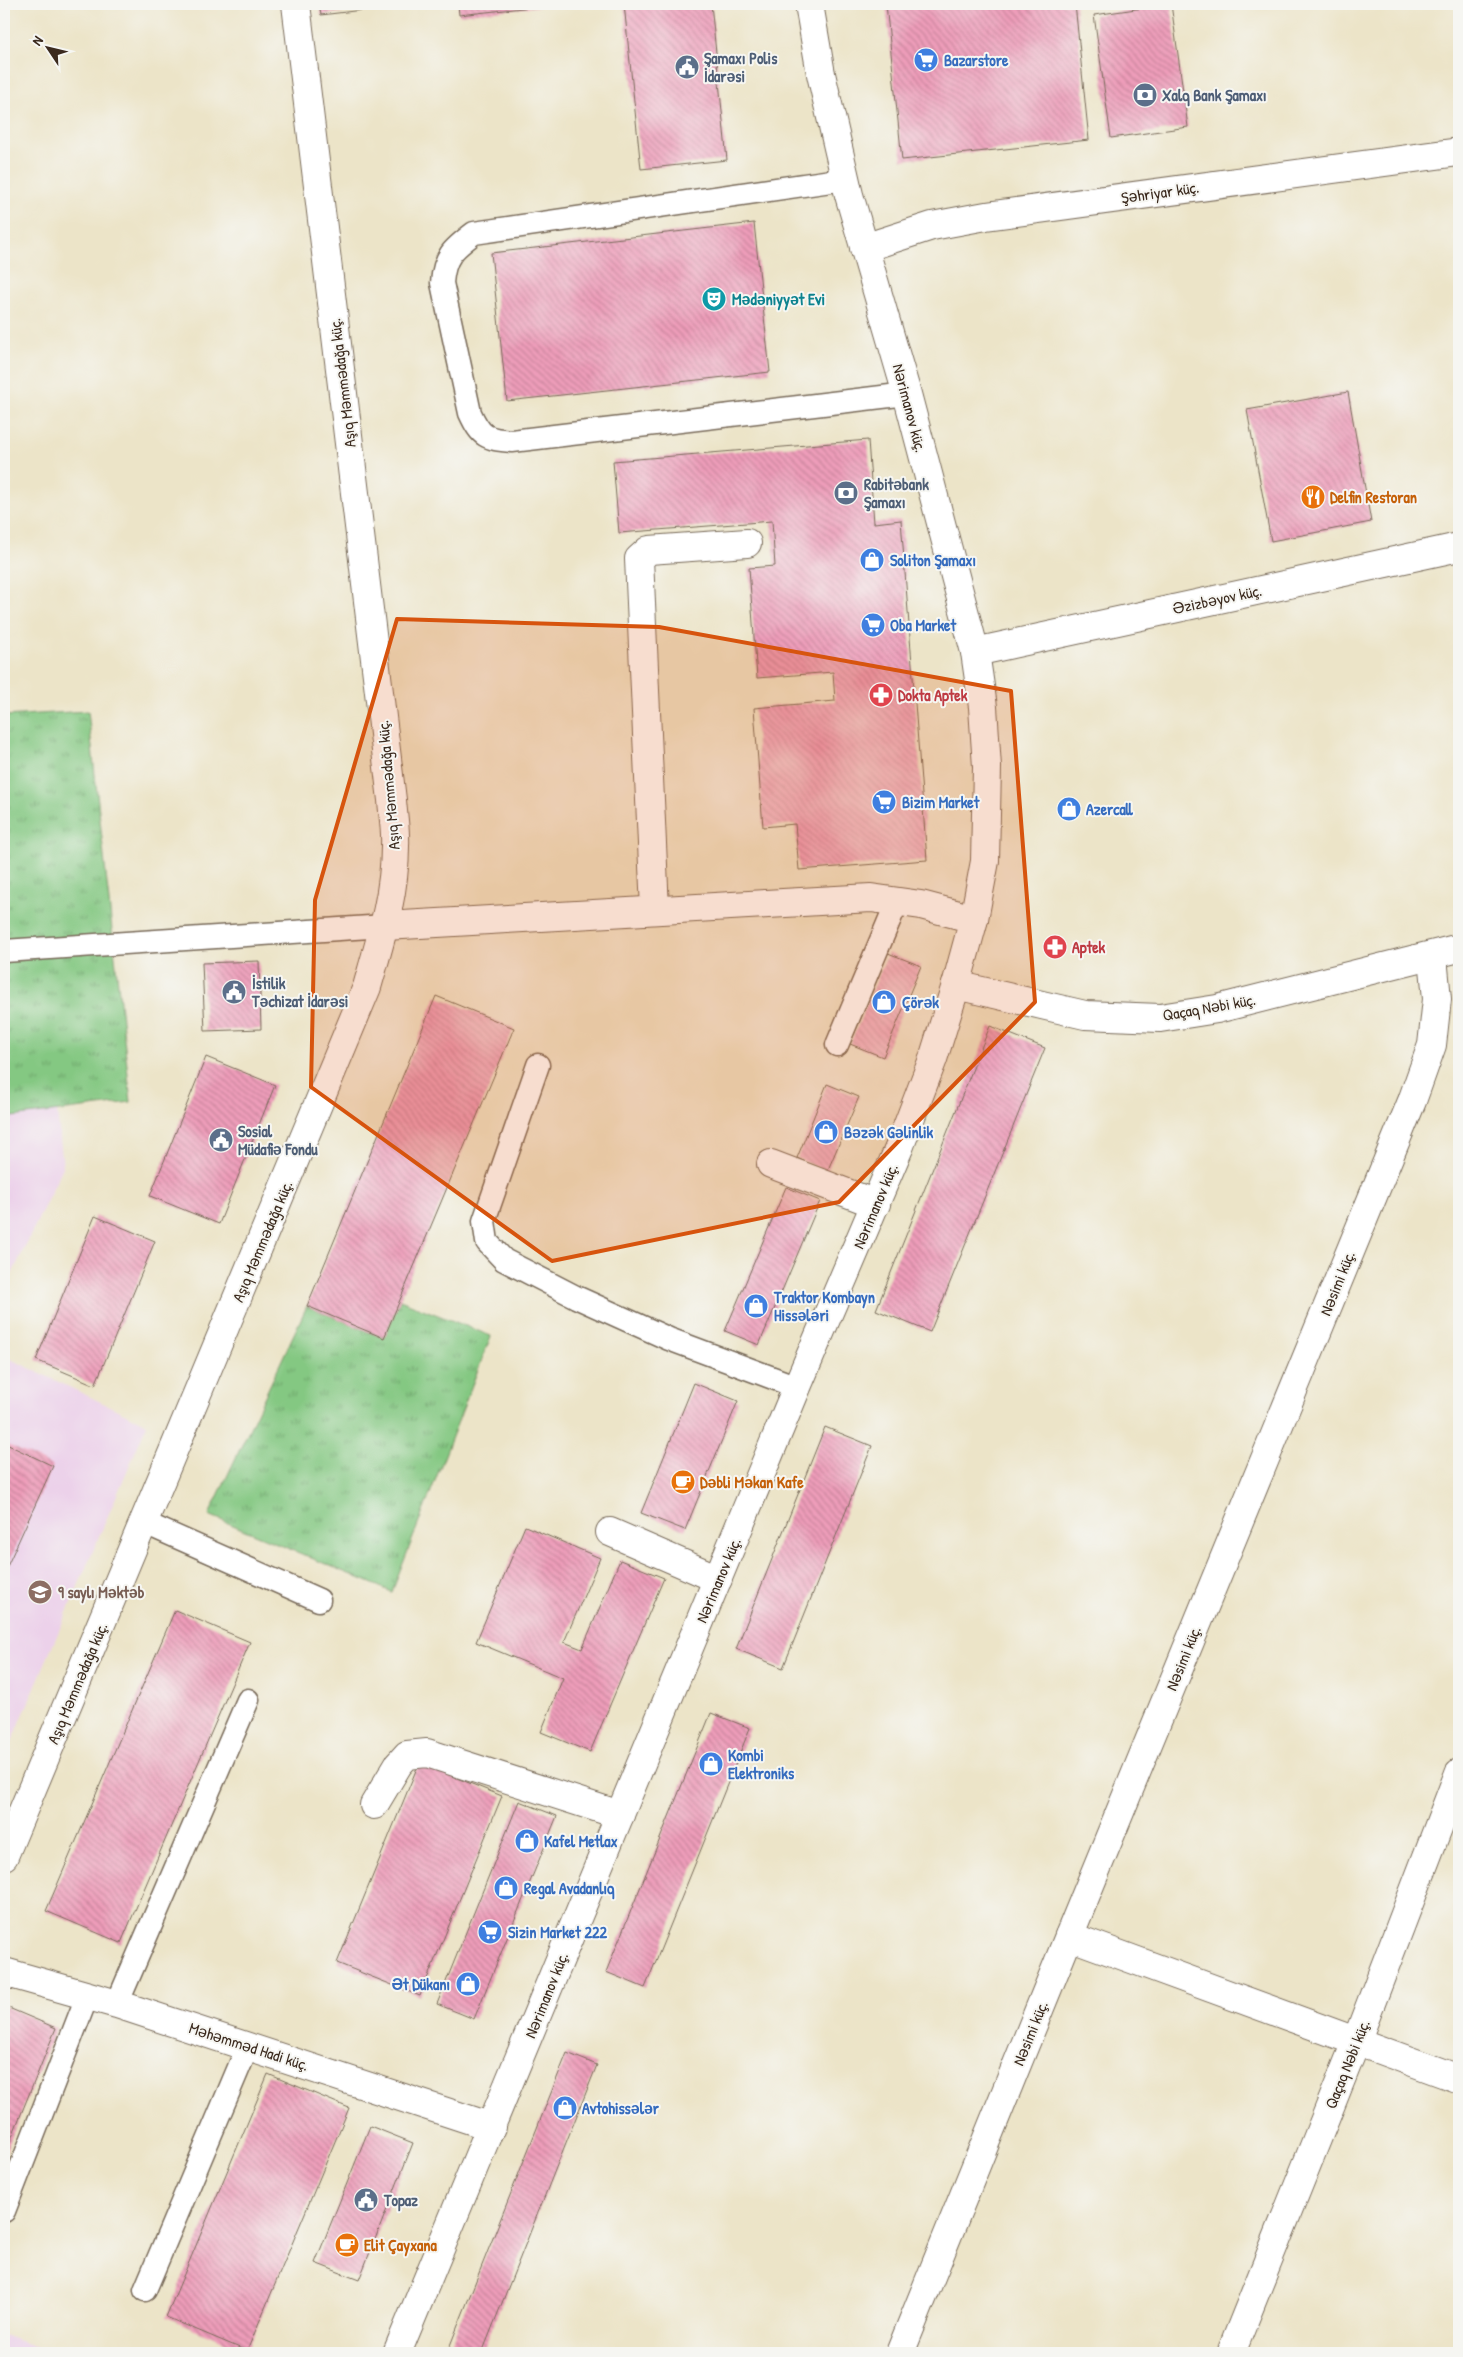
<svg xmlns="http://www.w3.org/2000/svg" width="1463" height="2357" font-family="'Patrick Hand',sans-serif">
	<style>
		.built { fill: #ecd1ea }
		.grass { fill: url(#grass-tufts); stroke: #607950 }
		.building { fill: url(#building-back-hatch) }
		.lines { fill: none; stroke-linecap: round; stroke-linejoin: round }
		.lane-casing { stroke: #796b5a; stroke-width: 25 }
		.street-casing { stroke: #796b5a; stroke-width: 30 }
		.secondary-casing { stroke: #796b5a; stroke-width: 30 }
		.lane { stroke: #fff; stroke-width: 22 }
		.street { stroke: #fff; stroke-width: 28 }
		.secondary { stroke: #fff; stroke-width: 28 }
		.marked { fill: #d7540e; fill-opacity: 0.2; stroke: #d7540e; stroke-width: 4; stroke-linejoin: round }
		.labels { text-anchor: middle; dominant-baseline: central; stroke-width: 4; stroke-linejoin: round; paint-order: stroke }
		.service-label { font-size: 16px; font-weight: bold; fill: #4e5e75; stroke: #f6f6f2; text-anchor: start }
		.shop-label { font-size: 16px; font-weight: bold; fill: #366cbe; stroke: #f6f6f2; text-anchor: start }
		.street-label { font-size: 16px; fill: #3b2a1e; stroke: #f6f6f2 }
		.culture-label { font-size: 16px; font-weight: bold; fill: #0d838f; stroke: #f6f6f2; text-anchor: start }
		.food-label { font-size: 16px; font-weight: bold; fill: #c56008; stroke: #f6f6f2; text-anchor: start }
		.health-label { font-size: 16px; font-weight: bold; fill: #be3a42; stroke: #f6f6f2; text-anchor: start }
		.education-label { font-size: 16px; font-weight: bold; fill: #785e54; stroke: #f6f6f2; text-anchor: start }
	</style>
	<defs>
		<pattern id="grass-tufts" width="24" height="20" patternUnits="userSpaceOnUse" patternTransform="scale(1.25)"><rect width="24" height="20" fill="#84c882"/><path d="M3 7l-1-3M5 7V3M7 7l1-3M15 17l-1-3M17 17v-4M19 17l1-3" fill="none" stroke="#6da36a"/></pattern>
		<pattern id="building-back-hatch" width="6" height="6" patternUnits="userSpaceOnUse" patternTransform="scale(1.25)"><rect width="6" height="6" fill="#ee9dba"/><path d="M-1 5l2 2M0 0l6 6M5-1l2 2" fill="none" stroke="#c28097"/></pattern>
	</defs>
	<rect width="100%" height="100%" fill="#f6f6f2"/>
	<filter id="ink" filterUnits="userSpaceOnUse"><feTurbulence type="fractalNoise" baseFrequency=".02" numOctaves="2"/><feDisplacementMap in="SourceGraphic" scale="10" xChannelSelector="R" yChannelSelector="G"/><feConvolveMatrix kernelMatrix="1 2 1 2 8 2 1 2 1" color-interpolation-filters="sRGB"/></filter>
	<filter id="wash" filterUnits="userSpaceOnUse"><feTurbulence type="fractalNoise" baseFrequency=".0096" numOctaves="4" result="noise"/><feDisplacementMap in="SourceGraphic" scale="20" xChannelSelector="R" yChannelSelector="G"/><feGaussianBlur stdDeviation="1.12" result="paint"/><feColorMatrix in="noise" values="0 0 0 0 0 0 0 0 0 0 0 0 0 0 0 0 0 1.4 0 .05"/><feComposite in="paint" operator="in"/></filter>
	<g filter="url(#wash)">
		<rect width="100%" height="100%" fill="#ece4c8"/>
		<g class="built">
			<path d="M57,1111l6,56 -59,124v-173z"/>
			<path d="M4,1356l143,68 -143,336z"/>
			<path d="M4,2335l48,18h-48z"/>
		</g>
		<g class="grass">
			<path d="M88,711l43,391 -127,16v-402z"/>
			<path d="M400,1300l91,36 -99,256 -183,-77 98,-209 77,32z"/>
		</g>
		<g id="blocks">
			<g class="building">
				<path d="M319,4h60v4l-58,7z"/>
				<path d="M458,4h92v1l-91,10z"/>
				<path d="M624,4h87l16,156 -86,9z"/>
				<path d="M886,4h189l14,136 -187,20z"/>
				<path d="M1171,4l17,123 -77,11 -17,-123z"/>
				<path d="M754,223l16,149 -263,29 -16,-148z"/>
				<path d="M1348,392l23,130 -100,19 -24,-131z"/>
				<path d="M868,440l6,83 27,-3 26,340 -128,10 -4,-46 -32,3 -9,-119 81,-7 -2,-29 -76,6 -8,-110 26,-2 -3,-45 -153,12 -6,-72z"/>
				<path d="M888,953l33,13 -38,91 -33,-13z"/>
				<path d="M259,961l2,68 -56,2 -3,-68z"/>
				<path d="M436,996l78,32 -130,310 -77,-32z"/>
				<path d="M990,1026l55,22 -115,284 -54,-22z"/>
				<path d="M206,1057l69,28 -56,139 -69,-28z"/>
				<path d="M827,1084l32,13 -32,75 -30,-14z"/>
				<path d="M786,1187l34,14 -61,144 -34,-14z"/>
				<path d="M95,1216l60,25 -60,144 -59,-25z"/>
				<path d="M694,1383l44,18 -53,129 -44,-17z"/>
				<path d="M825,1427l47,19 -89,222 -47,-19z"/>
				<path d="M4,1443l49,23 -49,107z"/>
				<path d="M525,1526l75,32 -36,84 18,7 38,-89 44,18 -74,174 -49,-20 22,-54 -87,-36z"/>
				<path d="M175,1610l75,32 -129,301 -75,-32z"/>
				<path d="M711,1713l39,15 -105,260 -39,-16z"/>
				<path d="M419,1763l83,33 -82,200 -83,-33z"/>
				<path d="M519,1801l38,15 -83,203 -37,-15z"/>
				<path d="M4,2006l52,22 -52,128z"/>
				<path d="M567,2053l30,12 -115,288h-35z"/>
				<path d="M268,2074l81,34 -102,243 -81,-34z"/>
				<path d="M370,2126l43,17 -54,137 -44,-17z"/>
			</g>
		</g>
	</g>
	<g filter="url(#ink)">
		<use href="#blocks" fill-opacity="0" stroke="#796b5a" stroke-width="1"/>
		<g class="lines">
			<defs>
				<g id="lane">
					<path d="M845,179l-371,54c-21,16 -30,23 -32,50l28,130c11,24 16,26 42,28l395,-47"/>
					<path d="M4,951l381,-25"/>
					<path d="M837,1045l60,-143"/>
					<path d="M538,1065l-54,156 3,21 17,18 72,37 93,42 128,48"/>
					<path d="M145,1523l174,77"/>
					<path d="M117,2004l131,-304"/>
					<path d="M4,2211l84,-217"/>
					<path d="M145,2290l103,-244"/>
				</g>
				<g id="street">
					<path d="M975,652l484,-105"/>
					<path d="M655,909l-16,-350 10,-9 98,-7"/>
					<path d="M385,926l486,-28 50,7 53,14"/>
					<path d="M956,985l129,30 75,3 57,-9 242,-61"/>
					<path d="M771,1164l105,40"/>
					<path d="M610,1532l108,47"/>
					<path d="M374,1805l24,-40 9,-10 20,-2 193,62"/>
					<path d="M4,1856l363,-869c13,-46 28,-92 28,-141 1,-15 -2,-31 -3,-46l-96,-796"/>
					<path d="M1069,1936l390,143"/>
					<path d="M4,1972l113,32 375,123"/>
					<path d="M900,2353l169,-417 343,-835 20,-56 5,-46 -4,-42"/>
					<path d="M1231,2353l125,-311 103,-269"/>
				</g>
				<g id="secondary">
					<path d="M864,248l68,-22 54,-10 473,-64"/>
					<path d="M397,2353l400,-966 102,-239 34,-89 23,-74 18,-66 11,-58 2,-94 -4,-60 -8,-55 -68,-258 -58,-199 -28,-121 -12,-70"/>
				</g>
			</defs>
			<use href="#lane" class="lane-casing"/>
			<use href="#street" class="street-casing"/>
			<use href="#secondary" class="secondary-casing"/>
			<use href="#lane" class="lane"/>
			<use href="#street" class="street"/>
			<use href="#secondary" class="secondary"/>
		</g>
	</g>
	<path class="marked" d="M397,619l262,8 352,64 24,311 -196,200 -287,59 -241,-174 4,-187z"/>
	<defs>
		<symbol id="supermarket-disc" viewBox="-11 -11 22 22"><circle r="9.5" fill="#3f7fe0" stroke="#f6f6f2"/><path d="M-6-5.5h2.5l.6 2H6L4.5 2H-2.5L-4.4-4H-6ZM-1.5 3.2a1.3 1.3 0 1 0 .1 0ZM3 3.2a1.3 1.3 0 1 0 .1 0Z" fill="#fff"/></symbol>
		<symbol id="civic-disc" viewBox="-11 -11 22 22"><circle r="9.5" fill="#5c6f8a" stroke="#f6f6f2"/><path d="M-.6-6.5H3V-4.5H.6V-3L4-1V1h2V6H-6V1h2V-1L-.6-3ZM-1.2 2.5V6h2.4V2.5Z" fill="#fff"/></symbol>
		<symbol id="bank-disc" viewBox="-11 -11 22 22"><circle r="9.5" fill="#5c6f8a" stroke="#f6f6f2"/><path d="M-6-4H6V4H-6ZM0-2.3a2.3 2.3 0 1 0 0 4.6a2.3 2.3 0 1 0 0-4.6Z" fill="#fff"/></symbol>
		<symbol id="theatre-disc" viewBox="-11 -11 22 22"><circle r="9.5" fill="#0f9aa8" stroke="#f6f6f2"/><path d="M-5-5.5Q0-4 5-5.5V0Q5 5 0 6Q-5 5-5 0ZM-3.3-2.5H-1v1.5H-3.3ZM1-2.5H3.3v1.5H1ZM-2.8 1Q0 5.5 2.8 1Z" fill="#fff"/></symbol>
		<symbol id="restaurant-disc" viewBox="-11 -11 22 22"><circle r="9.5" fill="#e8710a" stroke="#f6f6f2"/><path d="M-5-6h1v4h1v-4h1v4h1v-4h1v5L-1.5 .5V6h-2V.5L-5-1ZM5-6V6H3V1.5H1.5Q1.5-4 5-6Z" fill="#fff"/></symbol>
		<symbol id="shop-disc" viewBox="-11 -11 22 22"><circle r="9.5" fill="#3f7fe0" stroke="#f6f6f2"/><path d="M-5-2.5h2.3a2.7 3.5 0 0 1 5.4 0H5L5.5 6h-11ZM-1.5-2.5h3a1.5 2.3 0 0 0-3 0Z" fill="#fff"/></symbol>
		<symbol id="pharmacy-disc" viewBox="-11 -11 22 22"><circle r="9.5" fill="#e0444e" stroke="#f6f6f2"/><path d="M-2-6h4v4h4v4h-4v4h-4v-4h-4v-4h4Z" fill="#fff"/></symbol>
		<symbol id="cafe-disc" viewBox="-11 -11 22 22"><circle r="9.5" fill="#e8710a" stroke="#f6f6f2"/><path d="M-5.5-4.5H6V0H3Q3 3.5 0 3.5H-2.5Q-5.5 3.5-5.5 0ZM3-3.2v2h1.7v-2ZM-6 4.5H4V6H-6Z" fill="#fff"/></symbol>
		<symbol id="school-disc" viewBox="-11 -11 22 22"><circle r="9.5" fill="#8d6e63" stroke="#f6f6f2"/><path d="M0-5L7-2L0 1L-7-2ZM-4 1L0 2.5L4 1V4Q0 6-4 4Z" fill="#fff"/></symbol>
	</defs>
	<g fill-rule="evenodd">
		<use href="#supermarket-disc" x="912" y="46" width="28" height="28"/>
		<use href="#civic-disc" x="673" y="53" width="28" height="28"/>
		<use href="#bank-disc" x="1131" y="81" width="28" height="28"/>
		<use href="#theatre-disc" x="700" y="285" width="28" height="28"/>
		<use href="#bank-disc" x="832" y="479" width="28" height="28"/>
		<use href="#restaurant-disc" x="1299" y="483" width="28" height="28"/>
		<use href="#shop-disc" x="858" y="546" width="28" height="28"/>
		<use href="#supermarket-disc" x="859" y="611" width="28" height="28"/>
		<use href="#pharmacy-disc" x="867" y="681" width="28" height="28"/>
		<use href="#supermarket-disc" x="870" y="788" width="28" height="28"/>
		<use href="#shop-disc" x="1055" y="795" width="28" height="28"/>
		<use href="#pharmacy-disc" x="1041" y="933" width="28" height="28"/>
		<use href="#civic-disc" x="220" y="978" width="28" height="28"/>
		<use href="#shop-disc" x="870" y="988" width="28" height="28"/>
		<use href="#shop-disc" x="812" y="1118" width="28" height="28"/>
		<use href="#civic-disc" x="207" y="1126" width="28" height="28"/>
		<use href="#shop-disc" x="742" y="1292" width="28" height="28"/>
		<use href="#cafe-disc" x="669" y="1468" width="28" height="28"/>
		<use href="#school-disc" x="26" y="1578" width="28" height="28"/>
		<use href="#shop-disc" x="697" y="1750" width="28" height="28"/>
		<use href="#shop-disc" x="513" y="1827" width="28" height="28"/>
		<use href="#shop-disc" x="492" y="1874" width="28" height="28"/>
		<use href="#supermarket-disc" x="476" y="1918" width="28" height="28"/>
		<use href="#shop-disc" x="454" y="1970" width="28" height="28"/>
		<use href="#shop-disc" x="551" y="2094" width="28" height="28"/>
		<use href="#civic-disc" x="352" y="2186" width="28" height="28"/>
		<use href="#cafe-disc" x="333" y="2231" width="28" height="28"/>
	</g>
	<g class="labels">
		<g class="service-label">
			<text x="704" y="58">Şamaxı Polis<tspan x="704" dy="18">İdarəsi</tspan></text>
			<text x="1162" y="95">Xalq Bank Şamaxı</text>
			<text x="864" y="484">Rabitəbank<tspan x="864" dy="18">Şamaxı</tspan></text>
			<text x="252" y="983">İstilik<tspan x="252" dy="18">Təchizat İdarəsi</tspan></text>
			<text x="238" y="1131">Sosial<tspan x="238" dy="18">Müdafiə Fondu</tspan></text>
			<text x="384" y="2200">Topaz</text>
		</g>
		<g class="shop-label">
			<text x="944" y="60">Bazarstore</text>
			<text x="890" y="560">Soliton Şamaxı</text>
			<text x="890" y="625">Oba Market</text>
			<text x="902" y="802">Bizim Market</text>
			<text x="1086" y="809">Azercall</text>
			<text x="902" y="1002">Çörək</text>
			<text x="844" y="1132">Bəzək Gəlinlik</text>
			<text x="774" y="1297">Traktor Kombayn<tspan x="774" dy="18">Hissələri</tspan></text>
			<text x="728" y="1755">Kombi<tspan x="728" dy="18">Elektroniks</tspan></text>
			<text x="544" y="1841">Kafel Metlax</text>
			<text x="524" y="1888">Regal Avadanlıq</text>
			<text x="508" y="1932">Sizin Market 222</text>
			<text x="450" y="1984" text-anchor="end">Ət Dükanı</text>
			<text x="582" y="2108">Avtohissələr</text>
		</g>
		<g class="street-label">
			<text transform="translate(1160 192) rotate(-8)">Şəhriyar küç.</text>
			<text transform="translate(342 383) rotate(-97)">Aşıq Məmmədağa küç.</text>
			<text transform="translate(910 408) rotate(75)">Nərimanov küç.</text>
			<text transform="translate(1217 599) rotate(-12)">Əzizbəyov küç.</text>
			<text transform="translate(388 785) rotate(-95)">Aşıq Məmmədağa küç.</text>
			<text transform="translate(1209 1007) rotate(-10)">Qaçaq Nəbi küç.</text>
			<text transform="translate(875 1206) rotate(-67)">Nərimanov küç.</text>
			<text transform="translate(262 1241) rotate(-67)">Aşıq Məmmədağa küç.</text>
			<text transform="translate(1337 1283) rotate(-68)">Nəsimi küç.</text>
			<text transform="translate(718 1580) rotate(-67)">Nərimanov küç.</text>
			<text transform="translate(1183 1658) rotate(-68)">Nəsimi küç.</text>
			<text transform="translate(77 1683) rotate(-67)">Aşıq Məmmədağa küç.</text>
			<text transform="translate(546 1995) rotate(-68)">Nərimanov küç.</text>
			<text transform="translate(1030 2033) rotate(-68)">Nəsimi küç.</text>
			<text transform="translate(249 2046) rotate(18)">Məhəmməd Hadi küç.</text>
			<text transform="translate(1347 2064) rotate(-68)">Qaçaq Nəbi küç.</text>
		</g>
		<g class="culture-label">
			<text x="732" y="299">Mədəniyyət Evi</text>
		</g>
		<g class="food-label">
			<text x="1330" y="497">Delfin Restoran</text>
			<text x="700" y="1482">Dəbli Məkan Kafe</text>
			<text x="364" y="2245">Elit Çayxana</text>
		</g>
		<g class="health-label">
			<text x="898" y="695">Dokta Aptek</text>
			<text x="1072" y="947">Aptek</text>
		</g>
		<g class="education-label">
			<text x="58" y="1592">9 saylı Məktəb</text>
		</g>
	</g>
	<rect width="1463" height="2357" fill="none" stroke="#f6f6f2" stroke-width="20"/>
	<g transform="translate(48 48) rotate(305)" stroke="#f6f6f2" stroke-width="4" paint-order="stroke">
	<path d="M0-4L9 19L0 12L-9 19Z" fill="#3b2a1e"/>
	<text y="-8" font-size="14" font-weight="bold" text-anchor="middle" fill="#3b2a1e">N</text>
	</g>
</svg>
